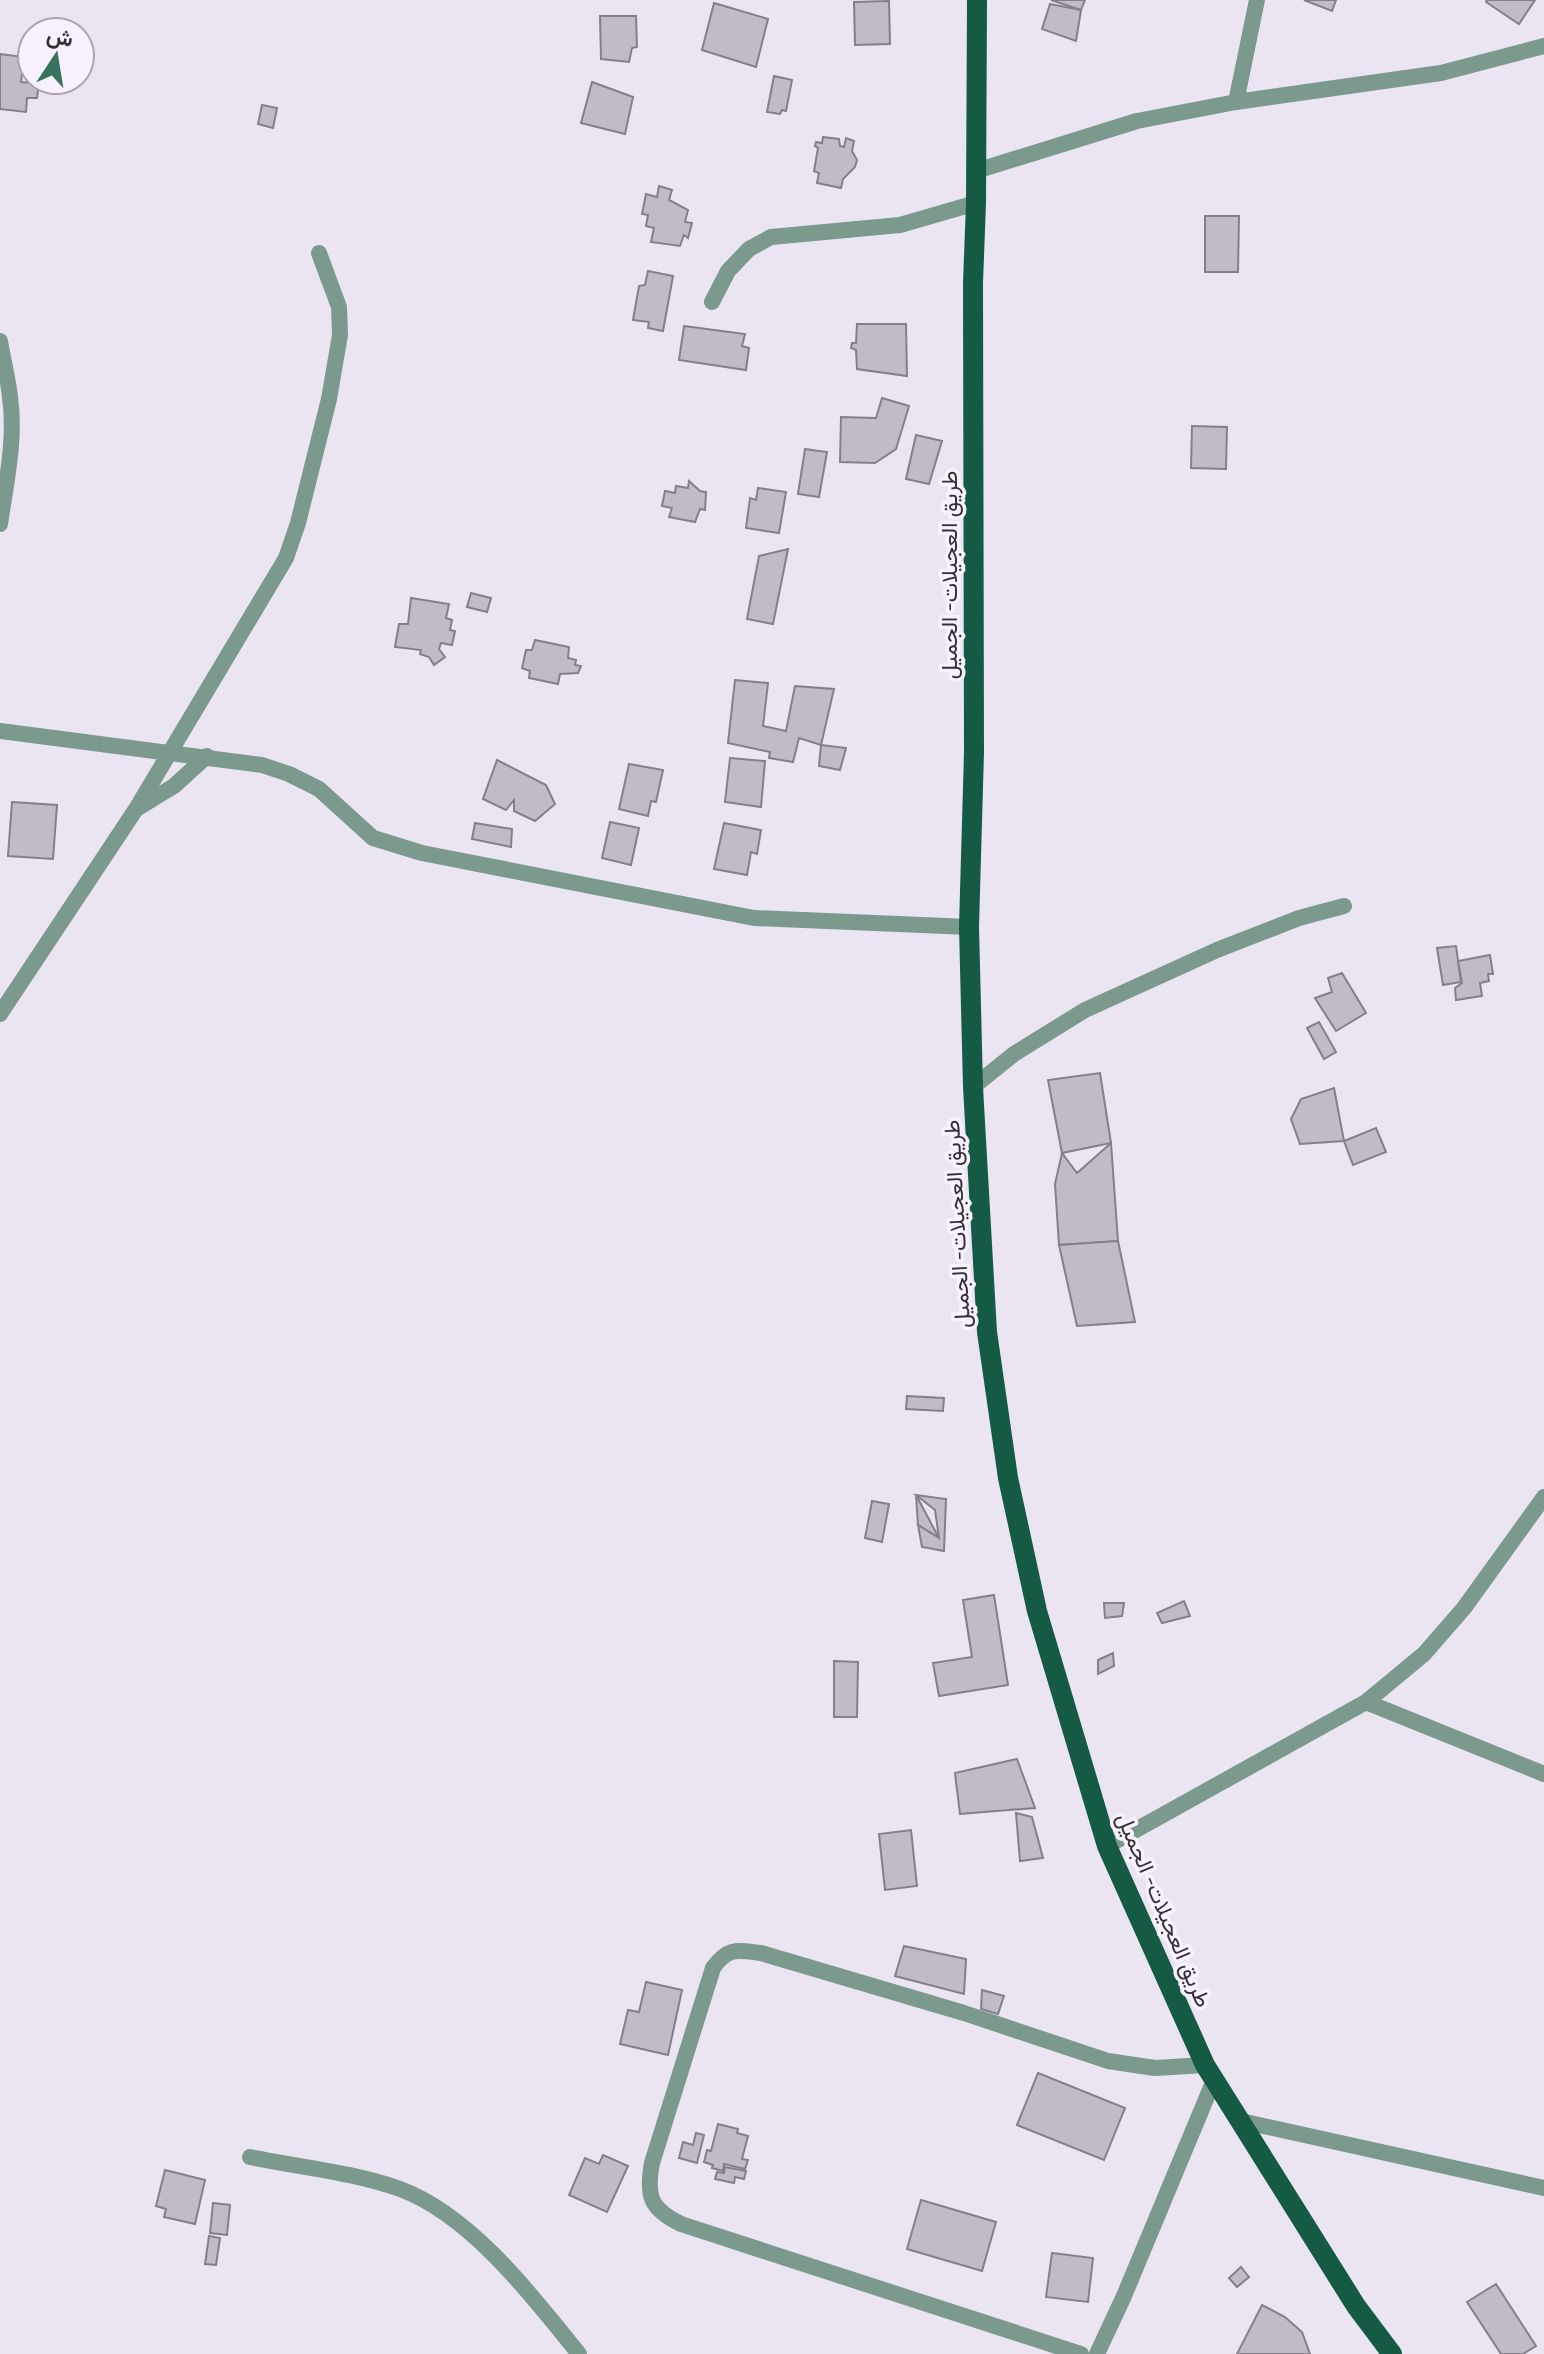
<svg xmlns="http://www.w3.org/2000/svg" width="1544" height="2354" font-family="Figtree,Vazirmatn,sans-serif">
	<style>
		.building { fill: #c1bbc7; stroke: #857f8a; stroke-width: 2 }
		.lines { fill: none; stroke-linecap: round; stroke-linejoin: round }
		.minor { stroke: #7b9a8d; stroke-width: 16 }
		.primary { stroke: #145a44; stroke-width: 20 }
		.labels { text-anchor: middle; dominant-baseline: central; stroke-width: 7; stroke-linejoin: round; paint-order: stroke }
		.street-label { font-size: 22px; fill: #333135; stroke: #f9f2fe }
	</style>
	<rect width="100%" height="100%" fill="#ebe4f1"/>
	<g class="building">
		<path d="M1051,0h34l-4,10z"/>
		<path d="M1304,0h32l-4,11z"/>
		<path d="M1487,0h48l-16,24 -33,-22z"/>
		<path d="M889,1l1,43 -35,1 -1,-43z"/>
		<path d="M714,3l54,16 -12,48 -54,-17z"/>
		<path d="M1050,4l31,6 -5,31 -34,-12z"/>
		<path d="M600,16h36l1,31 -5,1 -3,14 -28,-3z"/>
		<path d="M0,54l24,3 -3,25 18,1 -2,15h-10l-1,14 -26,-3z"/>
		<path d="M774,76l18,4 -6,31 -4,-1 -2,4 -13,-2z"/>
		<path d="M592,82l41,15 -8,37 -44,-11z"/>
		<path d="M262,105l15,3 -4,20 -15,-4z"/>
		<path d="M823,137l16,2 1,7 4,1 2,-9 8,3 -2,10 5,9 -2,7 -12,12 -2,9 -24,-5 2,-10 -5,-2 4,-23 -3,-2 1,-4 6,1z"/>
		<path d="M659,186l13,4 -3,10 19,10 -3,12 7,1 -4,15 -4,-3 -4,11 -29,-4 3,-14 -8,-2 2,-11 -6,-1 4,-20 11,3z"/>
		<path d="M1205,216h34l-1,56h-33z"/>
		<path d="M648,271l25,5 -10,55 -15,-3 1,-6 -16,-2 6,-34 6,-1z"/>
		<path d="M857,324h49l1,52 -50,-7 -1,-19 -5,-2 1,-5h4z"/>
		<path d="M684,326l61,8 -3,12 7,2 -3,22 -67,-10z"/>
		<path d="M882,398l27,8 -13,43 -21,14 -35,-1 1,-45 35,1z"/>
		<path d="M1192,426l35,1 -1,42 -35,-1z"/>
		<path d="M916,435l26,6 -13,43 -23,-5z"/>
		<path d="M805,449l22,3 -8,45 -21,-3z"/>
		<path d="M689,481l11,10 6,1 -1,18 -5,-1 -5,13 -26,-5 3,-9 -10,-2 3,-15 10,2 1,-7 12,2z"/>
		<path d="M758,488l28,4 -7,41 -33,-5 4,-30 6,2z"/>
		<path d="M788,549l-15,75 -26,-5 12,-63z"/>
		<path d="M471,593l20,5 -4,14 -20,-5z"/>
		<path d="M411,598l38,6 -3,14 6,2 -2,10 5,1 -3,14 -11,-2 -2,6 6,8 -11,8 -5,-8 -9,-3 1,-4 -26,-3 4,-23h9z"/>
		<path d="M535,640l34,7 -1,11 8,2 -1,5 6,1 -3,7 -18,1 -2,10 -29,-6 1,-7 -8,-3 4,-18h6z"/>
		<path d="M735,680l33,3 -5,43 23,5 9,-45 39,3 -13,56 -22,-7 -6,24 -24,-4 1,-6 -42,-9z"/>
		<path d="M821,745l25,3 -6,22 -21,-4z"/>
		<path d="M730,758l35,3 -4,46 -36,-5z"/>
		<path d="M497,760l49,25 9,19 -20,17 -21,-10v-11l-8,10 -23,-11z"/>
		<path d="M629,764l34,6 -7,32 -5,-1 -3,15 -29,-7z"/>
		<path d="M12,802l45,3 -4,54 -45,-3z"/>
		<path d="M610,822l29,6 -8,37 -29,-7z"/>
		<path d="M475,823l37,6 -1,18 -39,-8z"/>
		<path d="M724,823l37,7 -4,24 -6,-2 -4,23 -33,-6z"/>
		<path d="M1456,946l5,36 -18,3 -6,-37z"/>
		<path d="M1490,955l3,19h-5l1,7 -9,2 2,13 -26,4 -1,-12 7,-5 -4,-22z"/>
		<path d="M1342,973l24,40 -30,18 -21,-33 17,-6 -4,-14z"/>
		<path d="M1319,1022l17,30 -12,7 -17,-31z"/>
		<path d="M1100,1073l11,70 -49,10 -14,-73z"/>
		<path d="M1334,1088l10,53 -44,3 -9,-25 10,-20z"/>
		<path d="M1376,1128l10,24 -33,13 -9,-24z"/>
		<path d="M1111,1143l7,98 -59,4 -4,-61 7,-31 15,20z"/>
		<path d="M1118,1241l17,81 -58,4 -18,-81z"/>
		<path d="M907,1396l37,2 -1,13 -37,-2z"/>
		<path d="M916,1495l23,43 -21,-13z"/>
		<path d="M916,1495l30,4 -2,52 -22,-4 -4,-22 21,13 -4,-28z"/>
		<path d="M872,1501l17,3 -7,38 -17,-4z"/>
		<path d="M994,1595l14,90 -69,11 -6,-33 39,-6 -9,-57z"/>
		<path d="M1184,1601l6,15 -28,7 -5,-10z"/>
		<path d="M1104,1603h20l-2,13 -17,2z"/>
		<path d="M1113,1653l1,13 -16,8v-14z"/>
		<path d="M834,1661l24,1 -1,55h-23z"/>
		<path d="M1017,1759l18,49 -75,6 -5,-41z"/>
		<path d="M1016,1813l16,4 11,41 -23,3z"/>
		<path d="M911,1830l6,56 -32,4 -6,-56z"/>
		<path d="M904,1946l62,13 -2,35 -69,-18z"/>
		<path d="M646,1982l36,8 -14,65 -48,-11 8,-34 11,2z"/>
		<path d="M982,1990l22,6 -6,18 -17,-5z"/>
		<path d="M1038,2073l87,35 -21,52 -87,-35z"/>
		<path d="M718,2124l20,5 -1,4 11,3 -6,23 6,1 -3,9 -21,-5 -1,7 -11,-3 1,-3 -9,-3 3,-12 4,1z"/>
		<path d="M696,2133l8,2 -7,28 -18,-5 4,-16 10,3z"/>
		<path d="M603,2155l25,11 -21,46 -38,-17 16,-37 14,6z"/>
		<path d="M725,2167l21,4 -2,8 -9,-2 -1,6 -19,-4 2,-7 7,1z"/>
		<path d="M165,2170l40,10 -10,44 -31,-7 2,-8 -10,-3z"/>
		<path d="M921,2200l75,22 -14,49 -75,-22z"/>
		<path d="M213,2203l17,2 -3,30 -17,-2z"/>
		<path d="M209,2236l11,2 -4,27 -11,-1z"/>
		<path d="M1052,2253l41,5 -5,44 -42,-5z"/>
		<path d="M1241,2267l8,10 -12,10 -8,-9z"/>
		<path d="M1496,2284l40,62 -13,8h-22l-34,-52z"/>
		<path d="M1262,2305l23,12 17,15 8,22h-73z"/>
	</g>
	<g class="lines">
		<g class="minor">
			<path d="M1236,102l21,-102"/>
			<path d="M976,171l161,-50 99,-19 205,-29 103,-27"/>
			<path d="M712,302l16,-31 21,-22 22,-12 129,-12 76,-22"/>
			<path d="M0,341c3,19 8,37 10,56 6,42 -4,86 -10,127"/>
			<path d="M0,731l262,34 27,9 30,15 54,49 49,15 332,65 215,9"/>
			<path d="M138,808l36,-22 33,-30"/>
			<path d="M0,1014l136,-205 150,-251 12,-35 31,-124 11,-64 -1,-28 -20,-54"/>
			<path d="M973,1087l41,-33 71,-44 132,-60 82,-32 45,-12"/>
			<path d="M1366,1702l178,72"/>
			<path d="M1107,1846l259,-144 58,-48 40,-46 80,-111"/>
			<path d="M1241,2121l303,67"/>
			<path d="M250,2157c49,10 102,15 150,32 71,26 133,108 179,165"/>
			<path d="M1081,2354l-400,-130c-31,-15 -35,-28 -29,-61l61,-195c15,-21 24,-18 48,-15l203,60 144,48 47,7 50,-3"/>
			<path d="M1097,2354l27,-58 90,-216"/>
		</g>
		<path class="primary" d="M977,0l-1,203 -3,80 1,469 -5,175 4,160 14,245 21,146 29,133 70,235 98,219 151,241 36,48"/>
	</g>
	<g class="labels">
		<g class="street-label">
			<text transform="translate(949 575) rotate(-90)">طريق العجيلات- الجميل</text>
			<text transform="translate(957 1224) rotate(-93)">طريق العجيلات- الجميل</text>
			<text transform="translate(1164 1910) rotate(67)">طريق العجيلات- الجميل</text>
		</g>
	</g>
	<g transform="translate(56 56) rotate(12)"><circle r="38" fill="#f9f2fe" stroke="#aaa5ae" stroke-width="2"/>
	<path d="M0-6L14 30L0 20L-14 30Z" fill="#37735d"/>
	<text y="-12" font-size="22" font-weight="bold" text-anchor="middle" fill="#333135">ش</text>
	</g>
</svg>
